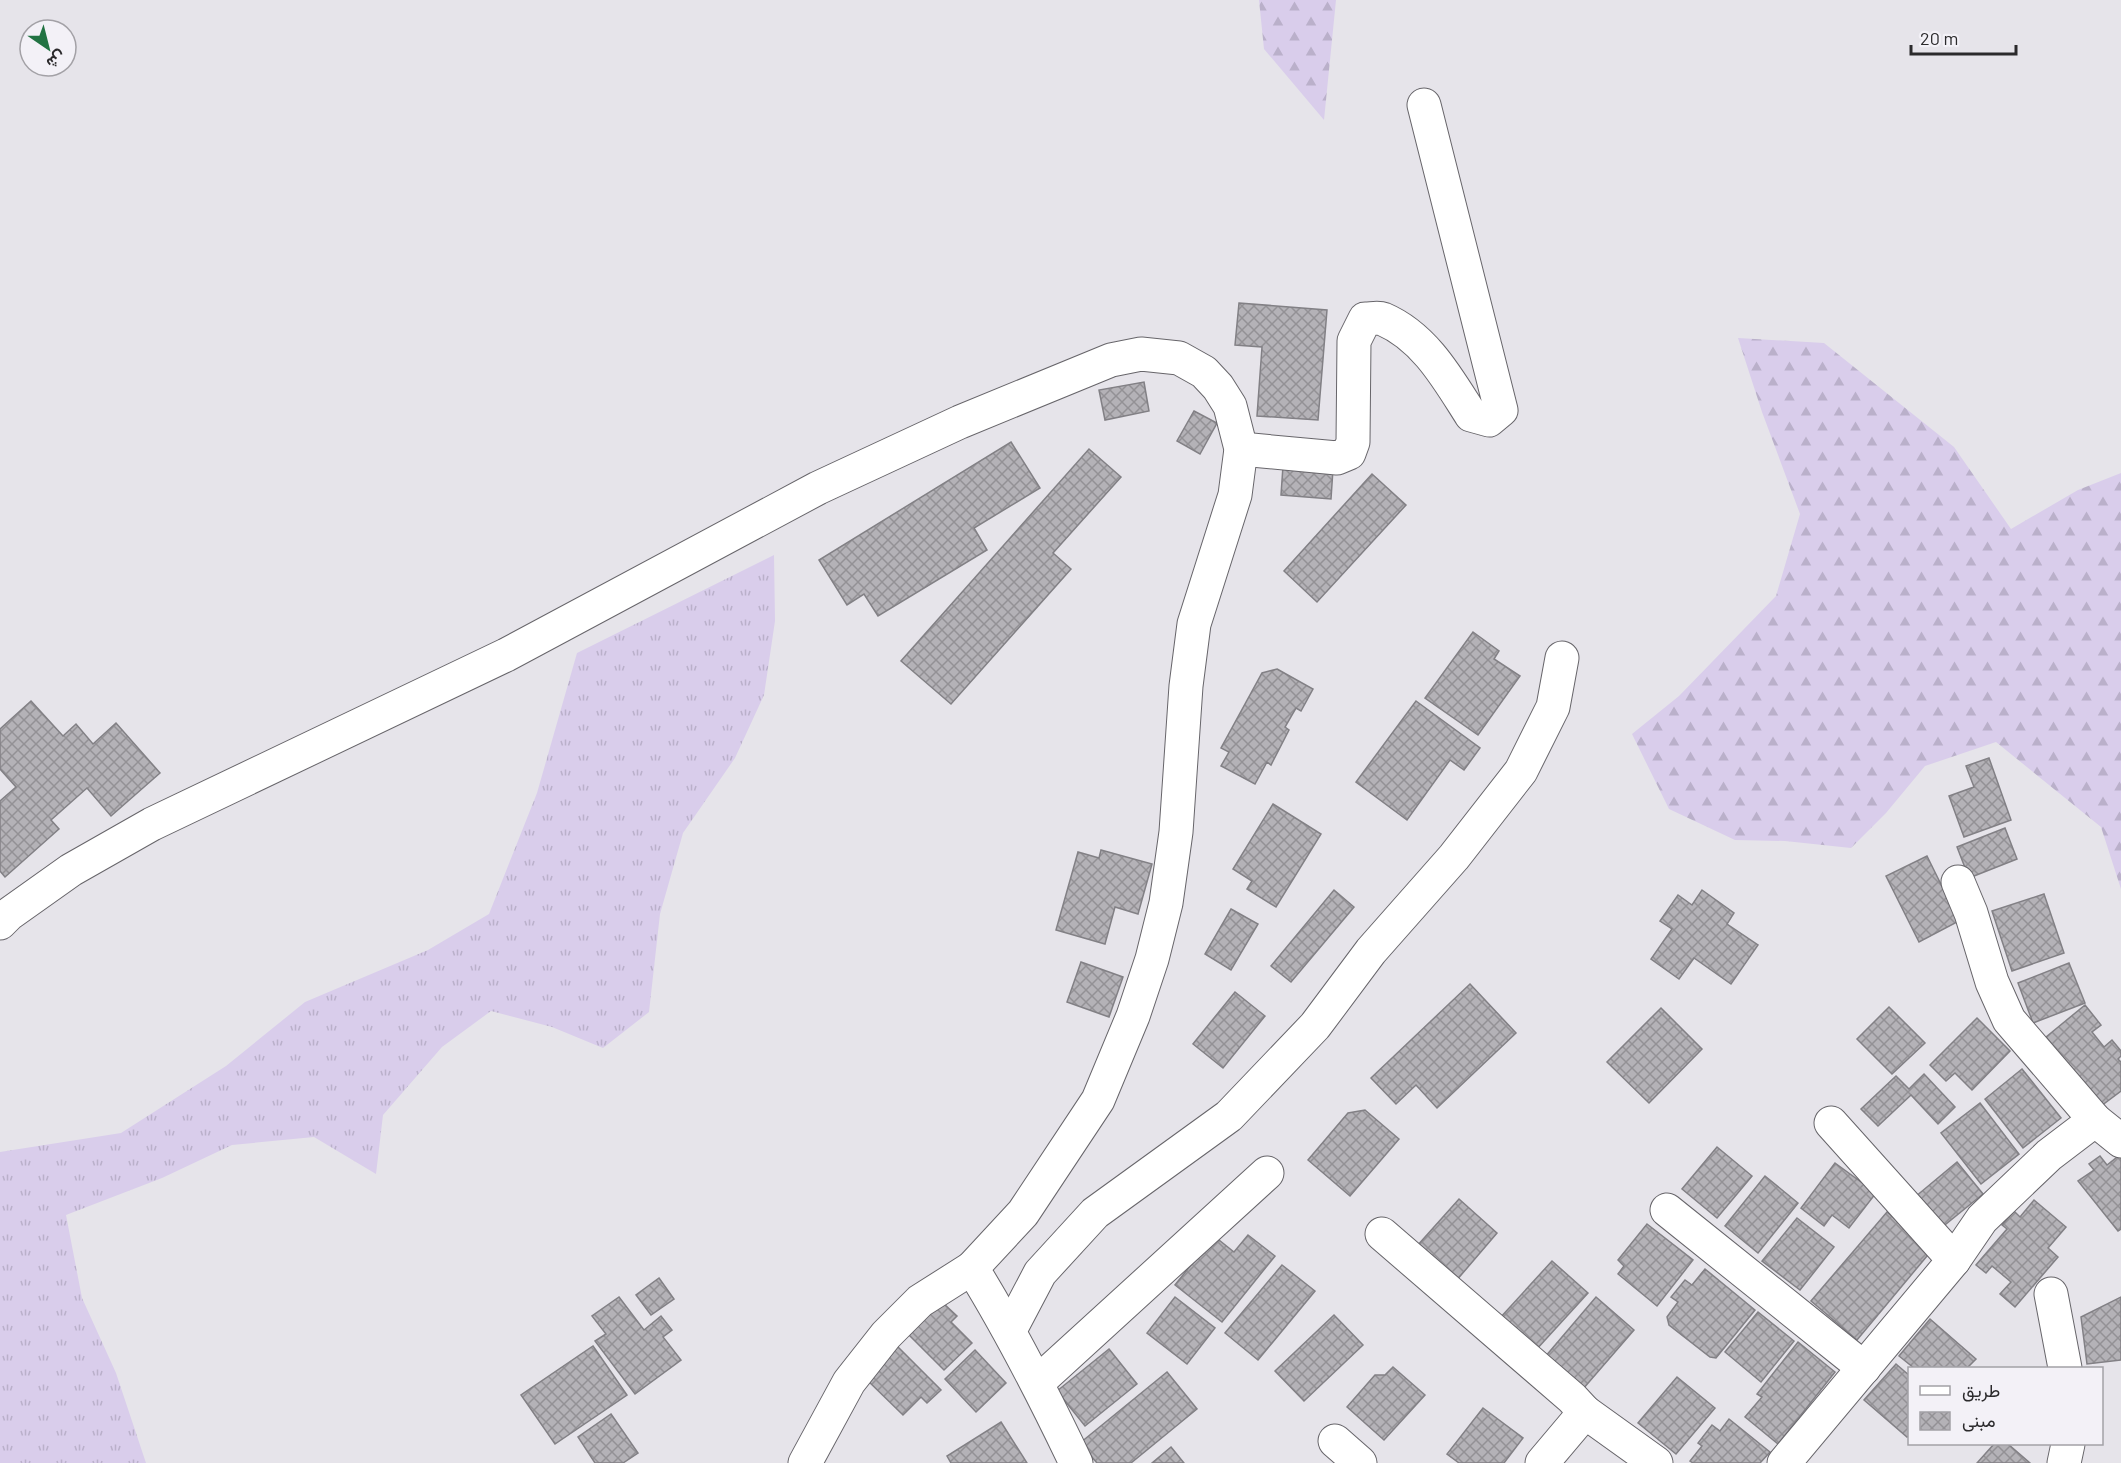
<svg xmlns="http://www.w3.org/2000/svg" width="2121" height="1463" font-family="Barlow,Vazirmatn,sans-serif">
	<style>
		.grass { fill: url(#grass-tufts) }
		.forest { fill: url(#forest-firs) }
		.building { fill: url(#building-cross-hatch); stroke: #828085; stroke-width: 1.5 }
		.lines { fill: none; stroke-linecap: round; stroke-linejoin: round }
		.street-casing { stroke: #67656a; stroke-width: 35 }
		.street { stroke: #fff; stroke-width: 33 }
	</style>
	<defs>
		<pattern id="grass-tufts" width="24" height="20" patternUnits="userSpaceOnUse" patternTransform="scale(1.5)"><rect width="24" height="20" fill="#d9cdeb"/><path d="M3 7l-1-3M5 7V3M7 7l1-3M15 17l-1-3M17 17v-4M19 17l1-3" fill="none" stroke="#bab0ca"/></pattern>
		<pattern id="forest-firs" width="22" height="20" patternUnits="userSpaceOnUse" patternTransform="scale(1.5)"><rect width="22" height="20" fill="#d9cdeb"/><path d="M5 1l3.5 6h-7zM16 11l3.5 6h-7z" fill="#bab0ca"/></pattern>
		<pattern id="building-cross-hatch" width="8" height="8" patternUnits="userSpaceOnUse" patternTransform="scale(1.5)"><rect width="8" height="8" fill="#b4b2b7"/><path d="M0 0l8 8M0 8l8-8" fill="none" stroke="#939195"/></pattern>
	</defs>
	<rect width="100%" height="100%" fill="#e6e4ea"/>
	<path class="grass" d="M774,555l1,66 -11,74 -29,63 -52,75 -23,81 -11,98 -46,36 -51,-21 -61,-16 -49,36 -59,68 -7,59 -62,-37 -82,8 -70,33 -96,37 16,83 34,75 30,90h-146v-311l121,-19 105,-67 79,-64 123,-52 61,-36 48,-121 40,-140z"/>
	<g class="forest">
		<path d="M1259,0h77l-12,120 -60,-71z"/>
		<path d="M1738,338l86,5 130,104 57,82 67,-39 43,-17v416l-20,-62 -105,-85 -71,24 -39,47 -35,35 -66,-7 -50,-1 -66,-31 -37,-75 47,-38 97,-100 24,-82 -38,-102z"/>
	</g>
	<g class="building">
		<path d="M1239,303l88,7 -9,110 -61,-4 5,-69 -27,-2z"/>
		<path d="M1144,382l5,29 -44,9 -6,-30z"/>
		<path d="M1194,411l23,12 -17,31 -23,-13z"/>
		<path d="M1011,442l29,46 -66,40 13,22 -109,66 -14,-22 -17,11 -28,-45z"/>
		<path d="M1089,449l32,28 -68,76 18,16 -120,135 -50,-43z"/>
		<path d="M1283,466l50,3 -2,30 -50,-4z"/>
		<path d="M1372,474l34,31 -89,97 -33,-31z"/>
		<path d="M1473,632l26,19 -5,8 26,17 -42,59 -53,-37z"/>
		<path d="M1277,669l36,20 -12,22 -5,-3 -11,19 4,3 -18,35 -4,-3 -12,22 -34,-18 8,-14 -8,-4 41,-75z"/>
		<path d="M31,701l32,35 13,-12 17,20 23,-21 44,50 -49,43 -24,-28 -36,32 8,9 -54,48 -5,-6v-70l16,-14 -16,-18v-40z"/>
		<path d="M1416,701l64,47 -16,22 -14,-10 -43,60 -51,-38z"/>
		<path d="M1989,758l22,62 -47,17 -15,-41 25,-9 -8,-21z"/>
		<path d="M1273,804l48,30 -45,73 -29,-18 5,-8 -19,-12z"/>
		<path d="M2005,828l12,31 -48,19 -12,-31z"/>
		<path d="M1101,850l51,14 -14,50 -23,-7 -10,37 -49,-14 22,-78 21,6z"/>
		<path d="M1927,856l32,65 -40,21 -33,-66z"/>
		<path d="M1334,890l20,17 -63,75 -20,-16z"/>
		<path d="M1702,890l32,23 -7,11 31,21 -27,39 -37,-26 -15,21 -28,-20 21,-30 -12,-8 18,-26 14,10z"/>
		<path d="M2044,894l20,59 -52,18 -20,-60z"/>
		<path d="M1231,909l27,15 -27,46 -26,-16z"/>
		<path d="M1081,962l42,15 -14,40 -42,-15z"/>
		<path d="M2069,963l16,40 -52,20 -15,-40z"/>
		<path d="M1470,984l46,49 -79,75 -21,-23 -20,19 -25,-26z"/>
		<path d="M1235,992l30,24 -42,52 -30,-24z"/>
		<path d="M2085,1005l16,20 -9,7 12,15 8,-7 9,11v5l-3,3 3,3v29l-20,15 -55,-69z"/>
		<path d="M1889,1007l36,36 -33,31 -35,-35z"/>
		<path d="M1661,1008l41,41 -53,54 -42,-41z"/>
		<path d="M1977,1018l33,33 -38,39 -17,-17 -9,8 -16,-16z"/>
		<path d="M2022,1069l39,49 -38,30 -38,-49z"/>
		<path d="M1924,1074l31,33 -17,17 -27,-29 -33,31 -17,-17 35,-33 13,13z"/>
		<path d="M1980,1103l39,51 -38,30 -40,-51z"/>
		<path d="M1365,1110l34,29 -49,57 -42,-36 40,-47z"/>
		<path d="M1717,1147l35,29 -35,42 -35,-29z"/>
		<path d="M2121,1154v75l-3,2 -40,-50 16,-11 -5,-6 11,-8 7,9z"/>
		<path d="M1957,1162l26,32 -48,39 -26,-31z"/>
		<path d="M1835,1163l41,30 -27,35 -17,-13 -8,11 -23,-18z"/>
		<path d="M1765,1176l33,27 -40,50 -33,-27z"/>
		<path d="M1459,1199l38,34 -41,48 -39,-35z"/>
		<path d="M2034,1200l32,27 -18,21 10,9 -43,50 -15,-13 11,-12 -19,-16 -6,7 -10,-8 31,-36 -5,-4 12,-14 6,6z"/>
		<path d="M1887,1212l45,38 -75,90 -46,-39z"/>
		<path d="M1797,1218l37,29 -34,43 -38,-29z"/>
		<path d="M1647,1224l46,36 -36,46 -39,-32 6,-8 -6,-6z"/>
		<path d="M1248,1235l27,21 -53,66 -47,-37 39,-49 20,16z"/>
		<path d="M1552,1261l36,32 -52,57 -36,-32z"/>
		<path d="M1282,1265l33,26 -57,69 -33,-27z"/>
		<path d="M1705,1269l50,41 -39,48 -6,-1 -41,-32 -2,-8 11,-15 -7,-5 14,-17 7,5z"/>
		<path d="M659,1278l15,21 -23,16 -15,-20z"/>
		<path d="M619,1297l25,33 17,-14 11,14 -9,7 18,23 -46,34 -40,-53 11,-7 -14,-18z"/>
		<path d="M1175,1297l40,31 -28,36 -40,-31z"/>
		<path d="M1596,1297l38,33 -51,59 -38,-32z"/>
		<path d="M2121,1297v63l-34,4 -6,-47z"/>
		<path d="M942,1302l15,14 -6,6 21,21 -28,27 -35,-35z"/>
		<path d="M1758,1312l36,29 -33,41 -36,-30z"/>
		<path d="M1334,1315l29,30 -59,56 -29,-30z"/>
		<path d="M1930,1319l46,40 -9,9h-53l-15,-12z"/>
		<path d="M1798,1342l37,30 -57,72 -33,-27 17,-20 -5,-3z"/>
		<path d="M895,1344l46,46 -14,13 -6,-6 -18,18 -40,-39z"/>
		<path d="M593,1346l34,49 -72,49 -34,-49z"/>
		<path d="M1109,1349l28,35 -52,42 -28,-35z"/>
		<path d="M975,1350l31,33 -30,29 -31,-33z"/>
		<path d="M1896,1364l14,12v59l-3,2 -43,-37z"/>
		<path d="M1393,1367l32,28 -41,45 -37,-33 28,-32h10z"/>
		<path d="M1167,1372l30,37 -66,54h-34l-17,-20z"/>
		<path d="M1677,1377l38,31 -39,46 -38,-31z"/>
		<path d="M1483,1408l40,30 -19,25h-45l-12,-9z"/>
		<path d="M611,1414l27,39 -15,10h-28l-17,-26z"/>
		<path d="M1729,1419l41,33 -10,11h-67l-3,-2 12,-15 -4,-3 14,-18 8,6z"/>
		<path d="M1001,1422l26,41h-76l-4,-7z"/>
		<path d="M1994,1444h14l22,19h-53z"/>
		<path d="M1171,1447l13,16h-32z"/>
	</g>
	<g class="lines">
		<defs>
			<g id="street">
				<path d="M1241,449l96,9 12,-5 4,-11 1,-101 11,-22c6,0 13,-2 18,0 42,18 65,60 88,96l18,5 12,-10 -77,-305"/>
				<path d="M1958,882l13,31 21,69 17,38 86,100 26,21"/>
				<path d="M0,923l9,-9 62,-44 81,-46 354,-169 312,-167 142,-66 151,-62 30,-6 38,4 25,14 14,15 12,19 11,43 -6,46 -41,129 -8,62 -10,146 -10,71 -14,56 -19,57 -35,84 -75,113 -51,55c39,63 72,128 104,195"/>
				<path d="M1831,1123l123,137"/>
				<path d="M1667,1210l197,158"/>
				<path d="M1382,1234l190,164 13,14 -43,51"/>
				<path d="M2051,1294l14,74"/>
				<path d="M1010,1330l30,-57 55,-60 134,-97 86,-90 56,-75 83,-94 67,-86 32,-64 9,-49"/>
				<path d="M1038,1382l229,-209"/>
				<path d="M1585,1412l71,51"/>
				<path d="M1335,1441l25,22"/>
				<path d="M805,1463l44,-81 37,-47 34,-34 52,-33"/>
				<path d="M1784,1463l170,-203 28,-41 67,-64 46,-35"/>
				<path d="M2064,1463l4,-19"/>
			</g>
		</defs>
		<use href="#street" class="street-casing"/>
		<use href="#street" class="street"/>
	</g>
	<rect x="1908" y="1367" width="195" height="78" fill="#f3f1f7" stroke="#a3a1a6" stroke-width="1.5"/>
	<rect x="1920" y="1386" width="30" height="9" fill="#ffffff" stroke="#a3a1a6" stroke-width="1.5"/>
	<text x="1962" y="1397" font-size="18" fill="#2b2a2c">طريق</text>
	<rect x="1920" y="1412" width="30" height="18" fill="url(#building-cross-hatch)" stroke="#a3a1a6" stroke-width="1.5"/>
	<text x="1962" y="1427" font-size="18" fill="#2b2a2c">مبنى</text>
	<g transform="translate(48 48) rotate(145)"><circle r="28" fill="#f3f1f7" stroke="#a3a1a6" stroke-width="1.5"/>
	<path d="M0-4.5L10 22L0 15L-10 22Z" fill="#227343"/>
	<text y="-9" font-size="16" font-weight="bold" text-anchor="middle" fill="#2b2a2c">ش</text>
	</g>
	<path d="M1911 45v9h105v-9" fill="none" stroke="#2b2a2c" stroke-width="3"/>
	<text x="1920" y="45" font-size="18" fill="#2b2a2c" stroke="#f3f1f7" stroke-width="4.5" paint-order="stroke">20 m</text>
</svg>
